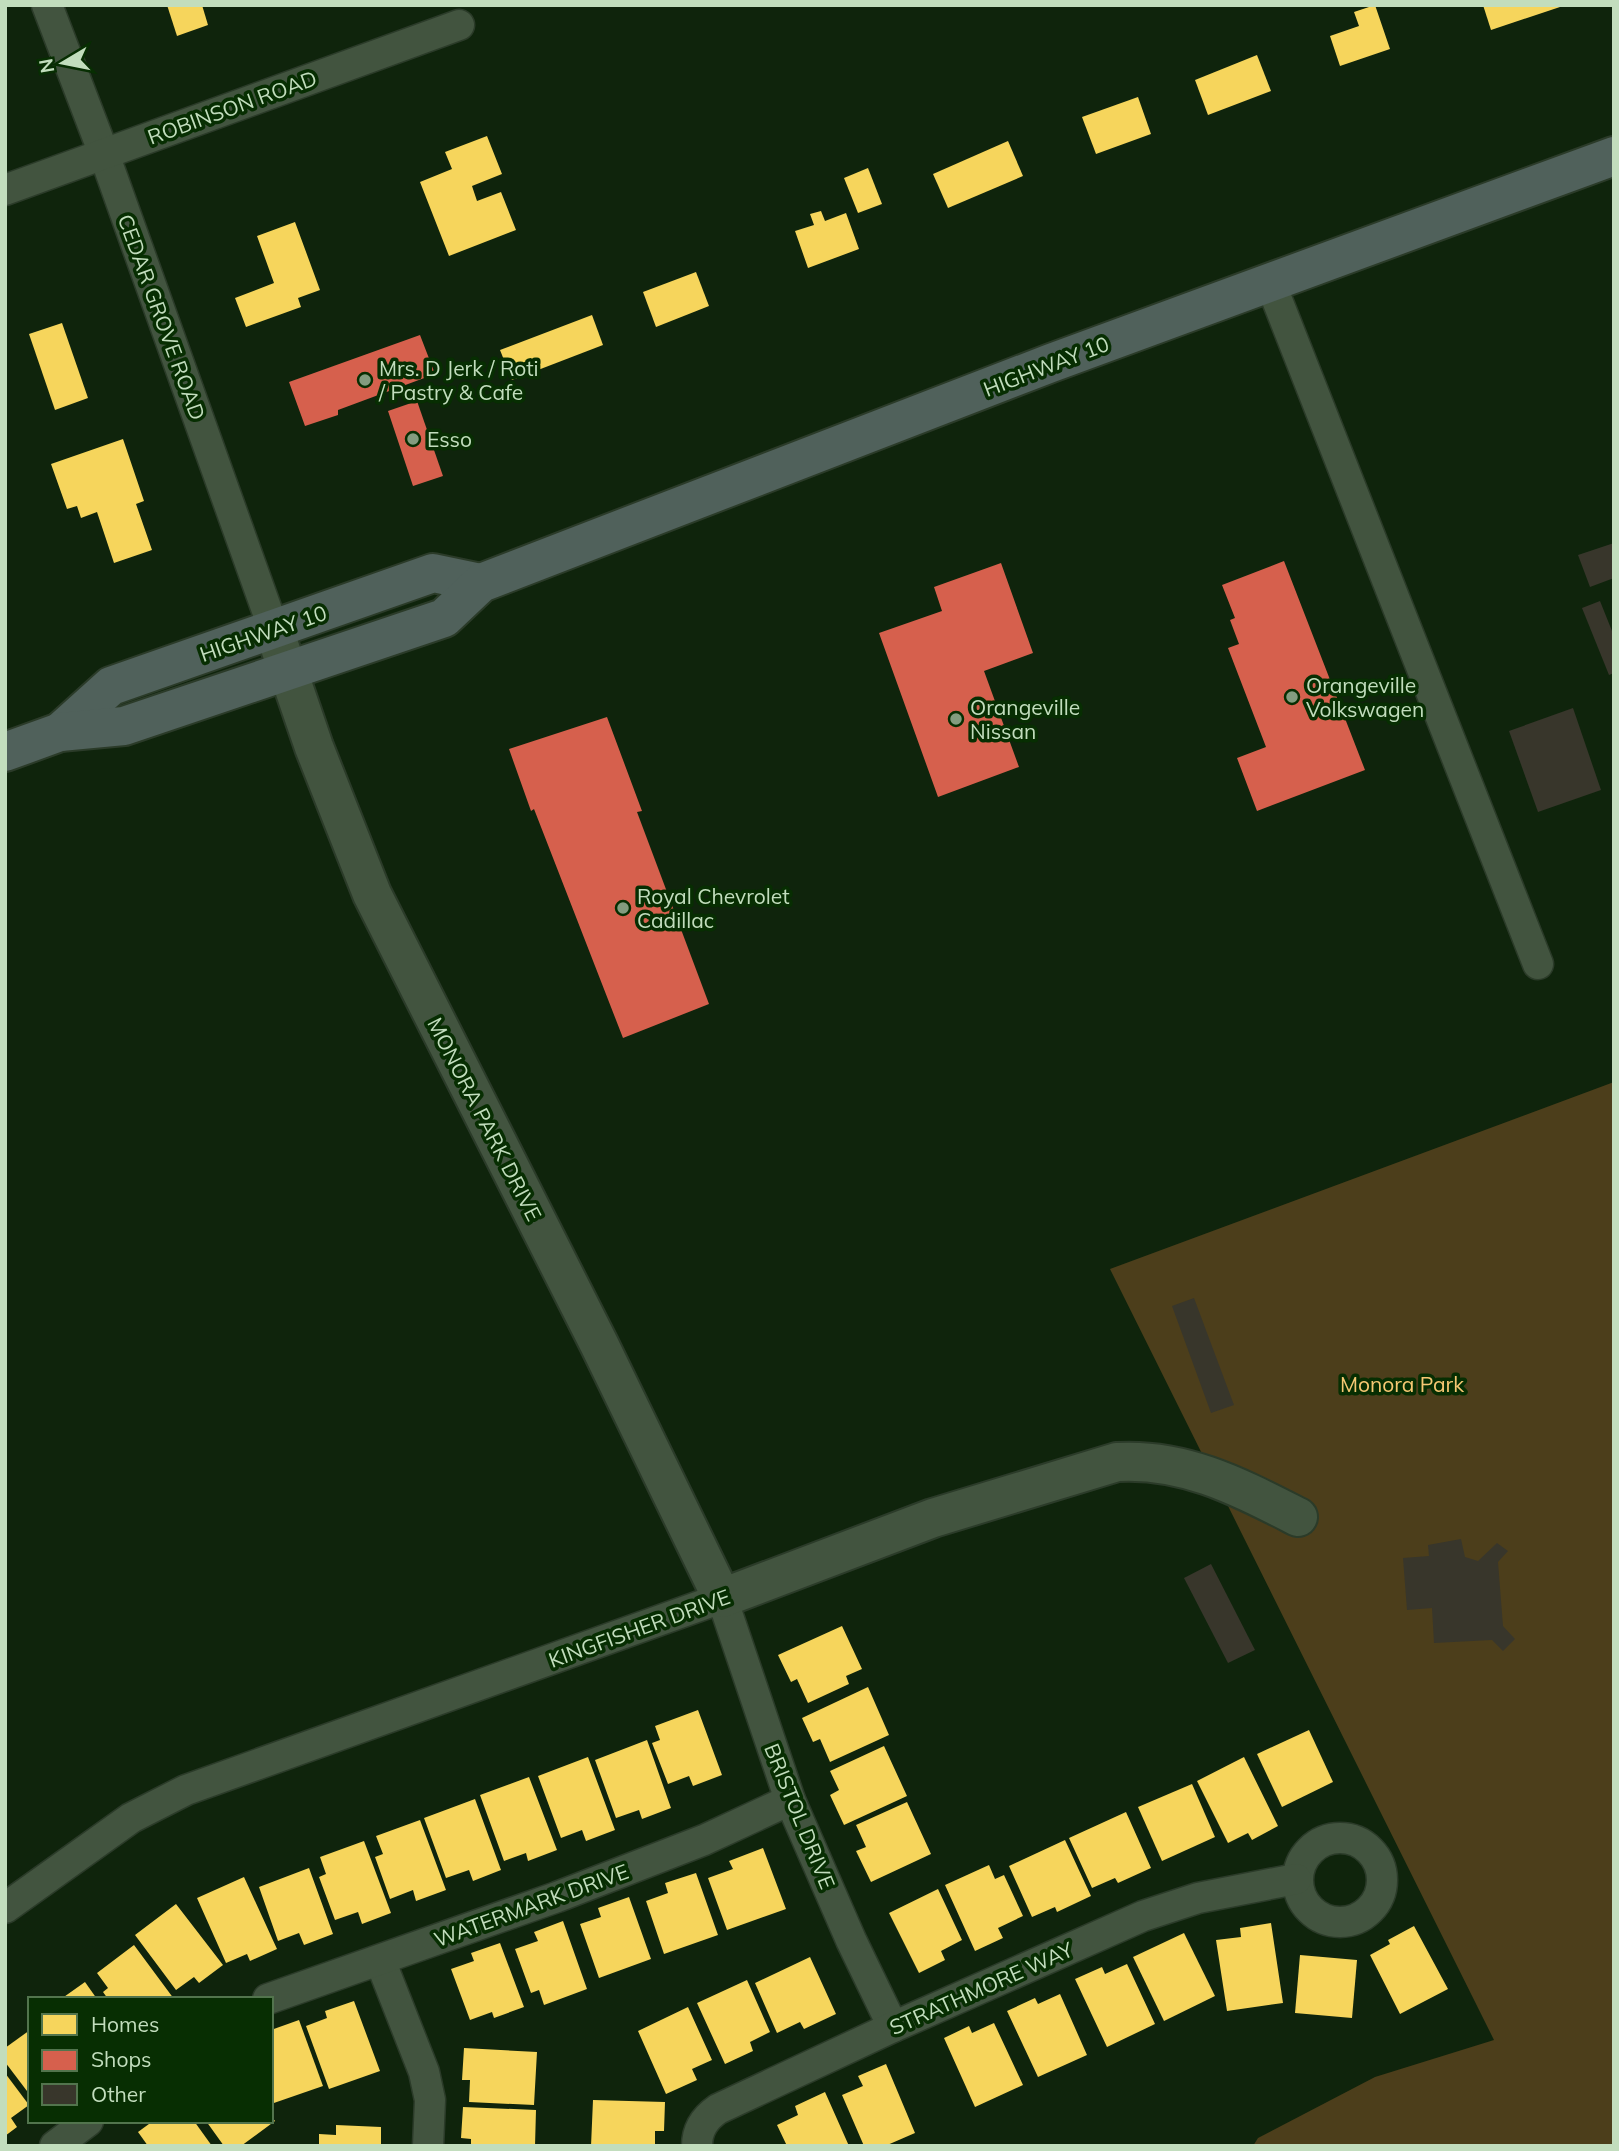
<svg xmlns="http://www.w3.org/2000/svg" width="1619" height="2151" font-family="Mulish,sans-serif">
	<style>
		.green { fill: #4c3e1b }
		.homes { fill: #f6d55c }
		.shops { fill: #d6604d }
		.building { fill: #38362b }
		.lines { fill: none; stroke-linecap: round; stroke-linejoin: round }
		.street-casing { stroke: #2b3b29; stroke-width: 33 }
		.secondary-casing { stroke: #2b3b29; stroke-width: 42 }
		.highway-casing { stroke: #2b3b29; stroke-width: 42 }
		.street { stroke: #42543f; stroke-width: 30 }
		.secondary { stroke: #42543f; stroke-width: 38 }
		.highway { stroke: #50615b; stroke-width: 38 }
		.poi-dot { fill: #839c7f; stroke: #072e02; stroke-width: 2.5 }
		.labels { text-anchor: middle; dominant-baseline: central; stroke-width: 7; stroke-linejoin: round; paint-order: stroke }
		.street-label { font-size: 21px; fill: #c2ddbd; stroke: #072e02 }
		.poi-label { font-size: 21px; fill: #c2ddbd; stroke: #072e02; text-anchor: start }
		.park-label { font-size: 21px; fill: #f6c873; stroke: #072e02 }
	</style>
	<rect width="100%" height="100%" fill="#0f240c"/>
	<path class="green" d="M1614,1082v1064h-361l5,-8 117,-61 119,-37 -384,-771z"/>
	<g class="homes">
		<path d="M167,5h35l6,20 -31,11z"/>
		<path d="M1375,5l15,44 -50,17 -10,-30 29,-10 -5,-14z"/>
		<path d="M1483,5h80v1l-72,24z"/>
		<path d="M1257,55l14,36 -63,24 -13,-35z"/>
		<path d="M1138,97l13,37 -55,20 -14,-37z"/>
		<path d="M487,136l15,38 -30,12 5,15 24,-9 15,38 -67,26 -29,-74 32,-13 -7,-17z"/>
		<path d="M1008,141l15,35 -75,32 -15,-34z"/>
		<path d="M868,168l14,36 -24,9 -14,-35z"/>
		<path d="M821,211l4,10 21,-8 13,36 -51,19 -13,-37 19,-6 -4,-11z"/>
		<path d="M295,222l25,68 -22,8 3,9 -55,20 -11,-29 39,-15 -17,-47z"/>
		<path d="M696,272l13,34 -53,21 -13,-35z"/>
		<path d="M592,315l11,30 -91,35 -12,-30z"/>
		<path d="M62,323l26,75 -33,12 -26,-76z"/>
		<path d="M123,439l21,62 -8,3 16,46 -38,13 -17,-51 -16,6 -4,-12 -10,3 -16,-45z"/>
		<path d="M842,1626l20,43 -16,7 3,8 -41,19 -11,-24 -6,3 -13,-27z"/>
		<path d="M868,1687l21,48 -59,27 -10,-23 -7,3 -11,-24z"/>
		<path d="M698,1710l24,65 -29,11 -4,-10 -21,8 -16,-41 8,-3 -5,-14z"/>
		<path d="M1309,1730l24,52 -51,25 -25,-53z"/>
		<path d="M647,1740l24,68 -29,11 -3,-9 -23,8 -21,-58z"/>
		<path d="M884,1746l23,50 -63,29 -14,-30 9,-5 -9,-19z"/>
		<path d="M588,1757l27,73 -29,11 -4,-11 -21,8 -23,-62z"/>
		<path d="M1244,1757l34,69 -26,14 -4,-7 -20,10 -31,-62z"/>
		<path d="M529,1777l28,73 -29,11 -2,-8 -22,8 -24,-66z"/>
		<path d="M1192,1784l23,53 -53,24 -24,-54z"/>
		<path d="M475,1799l26,71 -28,11 -4,-11 -23,8 -22,-60z"/>
		<path d="M907,1802l24,52 -60,28 -15,-31 10,-4 -10,-22z"/>
		<path d="M1126,1812l25,56 -33,15 -3,-5 -23,10 -23,-50z"/>
		<path d="M420,1820l26,70 -30,11 -3,-11 -23,9 -15,-42 8,-3 -7,-18z"/>
		<path d="M1065,1840l26,56 -34,16 -2,-5 -23,10 -23,-51z"/>
		<path d="M364,1841l27,72 -29,11 -4,-12 -23,8 -16,-43 7,-3 -6,-17z"/>
		<path d="M763,1848l23,61 -59,21 -19,-52 25,-9 -4,-8z"/>
		<path d="M989,1865l6,14 9,-4 19,41 -25,12 5,10 -28,13 -30,-66z"/>
		<path d="M309,1868l24,66 -29,11 -5,-12 -21,8 -19,-54z"/>
		<path d="M696,1873l22,62 -54,19 -18,-53 22,-8 -3,-10z"/>
		<path d="M244,1877l33,72 -27,12 -3,-7 -21,9 -29,-65z"/>
		<path d="M938,1889l24,51 -21,11 4,9 -26,13 -30,-60z"/>
		<path d="M629,1897l22,62 -52,19 -19,-54 21,-7 -3,-9z"/>
		<path d="M176,1904l47,61 -24,18 -5,-6 -18,13 -41,-55z"/>
		<path d="M563,1921l24,68 -43,16 -5,-15 -8,3 -16,-44 23,-8 -4,-9z"/>
		<path d="M1271,1923l12,80 -56,8 -11,-71 25,-3 -1,-9z"/>
		<path d="M1414,1926l34,63 -48,25 -30,-59 20,-11 -2,-4z"/>
		<path d="M1184,1933l31,63 -51,25 -31,-64z"/>
		<path d="M500,1943l24,64 -30,11 -2,-6 -22,8 -19,-51 23,-8 -3,-8z"/>
		<path d="M134,1945l40,54h-66l-5,-7 5,-4 -11,-15z"/>
		<path d="M1300,1955l57,5 -5,58 -57,-5z"/>
		<path d="M810,1957l26,57 -32,15 -4,-7 -23,11 -22,-50z"/>
		<path d="M1127,1964l28,60 -48,23 -32,-68 27,-12 3,7z"/>
		<path d="M747,1980l23,52 -20,10 3,9 -28,13 -28,-61z"/>
		<path d="M85,1982l12,17h-36z"/>
		<path d="M1060,1994l27,61 -49,22 -31,-66 28,-13 3,6z"/>
		<path d="M354,2001l26,70 -51,18 -23,-63 21,-8 -2,-7z"/>
		<path d="M688,2007l24,53 -20,9 5,11 -31,14 -28,-63z"/>
		<path d="M299,2020l24,66 -52,18v-74z"/>
		<path d="M994,2023l29,62 -48,22 -31,-69 25,-12 3,7z"/>
		<path d="M30,2030v65l-25,-33v-14z"/>
		<path d="M464,2048l73,4 -3,53 -65,-3 1,-22h-8z"/>
		<path d="M886,2064l29,69 -30,13h-21l-22,-51 21,-9 -5,-10z"/>
		<path d="M5,2073l24,32 -18,13 6,9 -12,9z"/>
		<path d="M825,2092l24,54h-62l-10,-21 21,-10 -3,-9z"/>
		<path d="M593,2100l72,2 -1,29h-9v15h-64z"/>
		<path d="M463,2107l73,3 -1,36h-64v-7l-10,-1z"/>
		<path d="M271,2116l4,5 -34,25h-17l-18,-25h65z"/>
		<path d="M153,2121h41l18,25h-64l-10,-14z"/>
		<path d="M336,2125l45,2v19h-62v-12l17,1z"/>
	</g>
	<g class="shops">
		<path d="M420,335l15,39 -97,36v5l-33,11 -16,-44z"/>
		<path d="M417,401l26,75 -30,10 -25,-75z"/>
		<path d="M1284,561l81,209 -108,41 -20,-53 29,-11 -38,-99 11,-4 -9,-24 5,-2 -13,-33z"/>
		<path d="M1001,563l32,90 -49,18 35,96 -81,30 -59,-164 63,-22 -8,-24z"/>
		<path d="M607,717l35,94 -5,1 72,192 -86,34 -89,-229 -3,2 -22,-62z"/>
	</g>
	<g class="building">
		<path d="M1614,543v35l-24,9 -12,-32z"/>
		<path d="M1600,601l14,35v37l-5,2 -27,-67z"/>
		<path d="M1573,708l28,82 -63,22 -29,-81z"/>
		<path d="M1194,1298l40,107 -23,8 -39,-107z"/>
		<path d="M1461,1539l4,18 13,4 19,-18 11,8 -10,11 5,64 12,13 -12,12 -11,-11 -58,3 -2,-35 -25,2 -4,-52 26,-2 -1,-11z"/>
		<path d="M1211,1564l44,86 -27,13 -44,-85z"/>
	</g>
	<g class="lines">
		<defs>
			<g id="street">
				<path d="M47,5l57,149 170,476"/>
				<path d="M5,190l454,-165"/>
				<path d="M1270,282l268,682"/>
				<circle cx="1340" cy="1880" r="42"/>
				<path d="M5,1908l126,-90 55,-28 536,-192 68,202 61,140 42,87"/>
				<path d="M380,1960l44,112 6,28 -2,46"/>
				<path d="M268,1999l289,-102 147,-57 86,-40"/>
				<path d="M55,2146l33,-25"/>
				<path d="M697,2146c0,-17 8,-28 21,-37l175,-82 250,-111 55,-18 98,-19"/>
			</g>
			<path id="secondary" d="M274,630l40,117 58,147 227,450 123,254 211,-80 184,-56c68,-4 122,25 181,55"/>
			<g id="highway">
				<path d="M60,732l51,-46 322,-113 48,10"/>
				<path d="M5,752l55,-20 64,-6 320,-108 37,-35 570,-220 563,-207"/>
			</g>
		</defs>
		<use href="#street" class="street-casing"/>
		<use href="#secondary" class="secondary-casing"/>
		<use href="#highway" class="highway-casing"/>
		<use href="#street" class="street"/>
		<use href="#secondary" class="secondary"/>
		<use href="#highway" class="highway"/>
	</g>
	<g class="poi-dot">
		<circle cx="365" cy="380" r="7"/>
		<circle cx="413" cy="439" r="7"/>
		<circle cx="1292" cy="697" r="7"/>
		<circle cx="956" cy="719" r="7"/>
		<circle cx="623" cy="908" r="7"/>
	</g>
	<g class="labels">
		<g class="street-label">
			<text transform="translate(232 107) rotate(-20)">ROBINSON ROAD</text>
			<text transform="translate(162 317) rotate(70)">CEDAR GROVE ROAD</text>
			<text transform="translate(1046 366) rotate(-21)">HIGHWAY 10</text>
			<text transform="translate(263 633) rotate(-19)">HIGHWAY 10</text>
			<text transform="translate(485 1119) rotate(63)">MONORA PARK DRIVE</text>
			<text transform="translate(639 1628) rotate(-20)">KINGFISHER DRIVE</text>
			<text transform="translate(800 1816) rotate(68)">BRISTOL DRIVE</text>
			<text transform="translate(531 1905) rotate(-20)">WATERMARK DRIVE</text>
			<text transform="translate(981 1988) rotate(-24)">STRATHMORE WAY</text>
		</g>
		<g class="poi-label">
			<text x="379" y="368">Mrs. D Jerk / Roti<tspan x="379" dy="24">/ Pastry &amp; Cafe</tspan></text>
			<text x="427" y="439">Esso</text>
			<text x="1306" y="685">Orangeville<tspan x="1306" dy="24">Volkswagen</tspan></text>
			<text x="970" y="707">Orangeville<tspan x="970" dy="24">Nissan</tspan></text>
			<text x="637" y="896">Royal Chevrolet<tspan x="637" dy="24">Cadillac</tspan></text>
		</g>
		<g class="park-label">
			<text x="1402" y="1384">Monora Park</text>
		</g>
	</g>
	<rect width="1619" height="2151" fill="none" stroke="#c2ddbd" stroke-width="14"/>
	<rect x="28" y="1997" width="245" height="126" fill="#072e02" stroke="#52744d" stroke-width="2"/>
	<rect x="42" y="2014" width="35" height="21" fill="#f6d55c" stroke="#52744d" stroke-width="2"/>
	<text x="91" y="2032" font-size="21" fill="#c2ddbd">Homes</text>
	<rect x="42" y="2050" width="35" height="21" fill="#d6604d" stroke="#52744d" stroke-width="2"/>
	<text x="91" y="2067" font-size="21" fill="#c2ddbd">Shops</text>
	<rect x="42" y="2084" width="35" height="21" fill="#38362b" stroke="#52744d" stroke-width="2"/>
	<text x="91" y="2102" font-size="21" fill="#c2ddbd">Other</text>
	<g transform="translate(63 63) rotate(260)" stroke="#072e02" stroke-width="5" paint-order="stroke">
	<path d="M0-5L12 26L0 18L-12 26Z" fill="#c2ddbd"/>
	<text y="-10" font-size="19" font-weight="bold" text-anchor="middle" fill="#c2ddbd">N</text>
	</g>
</svg>
